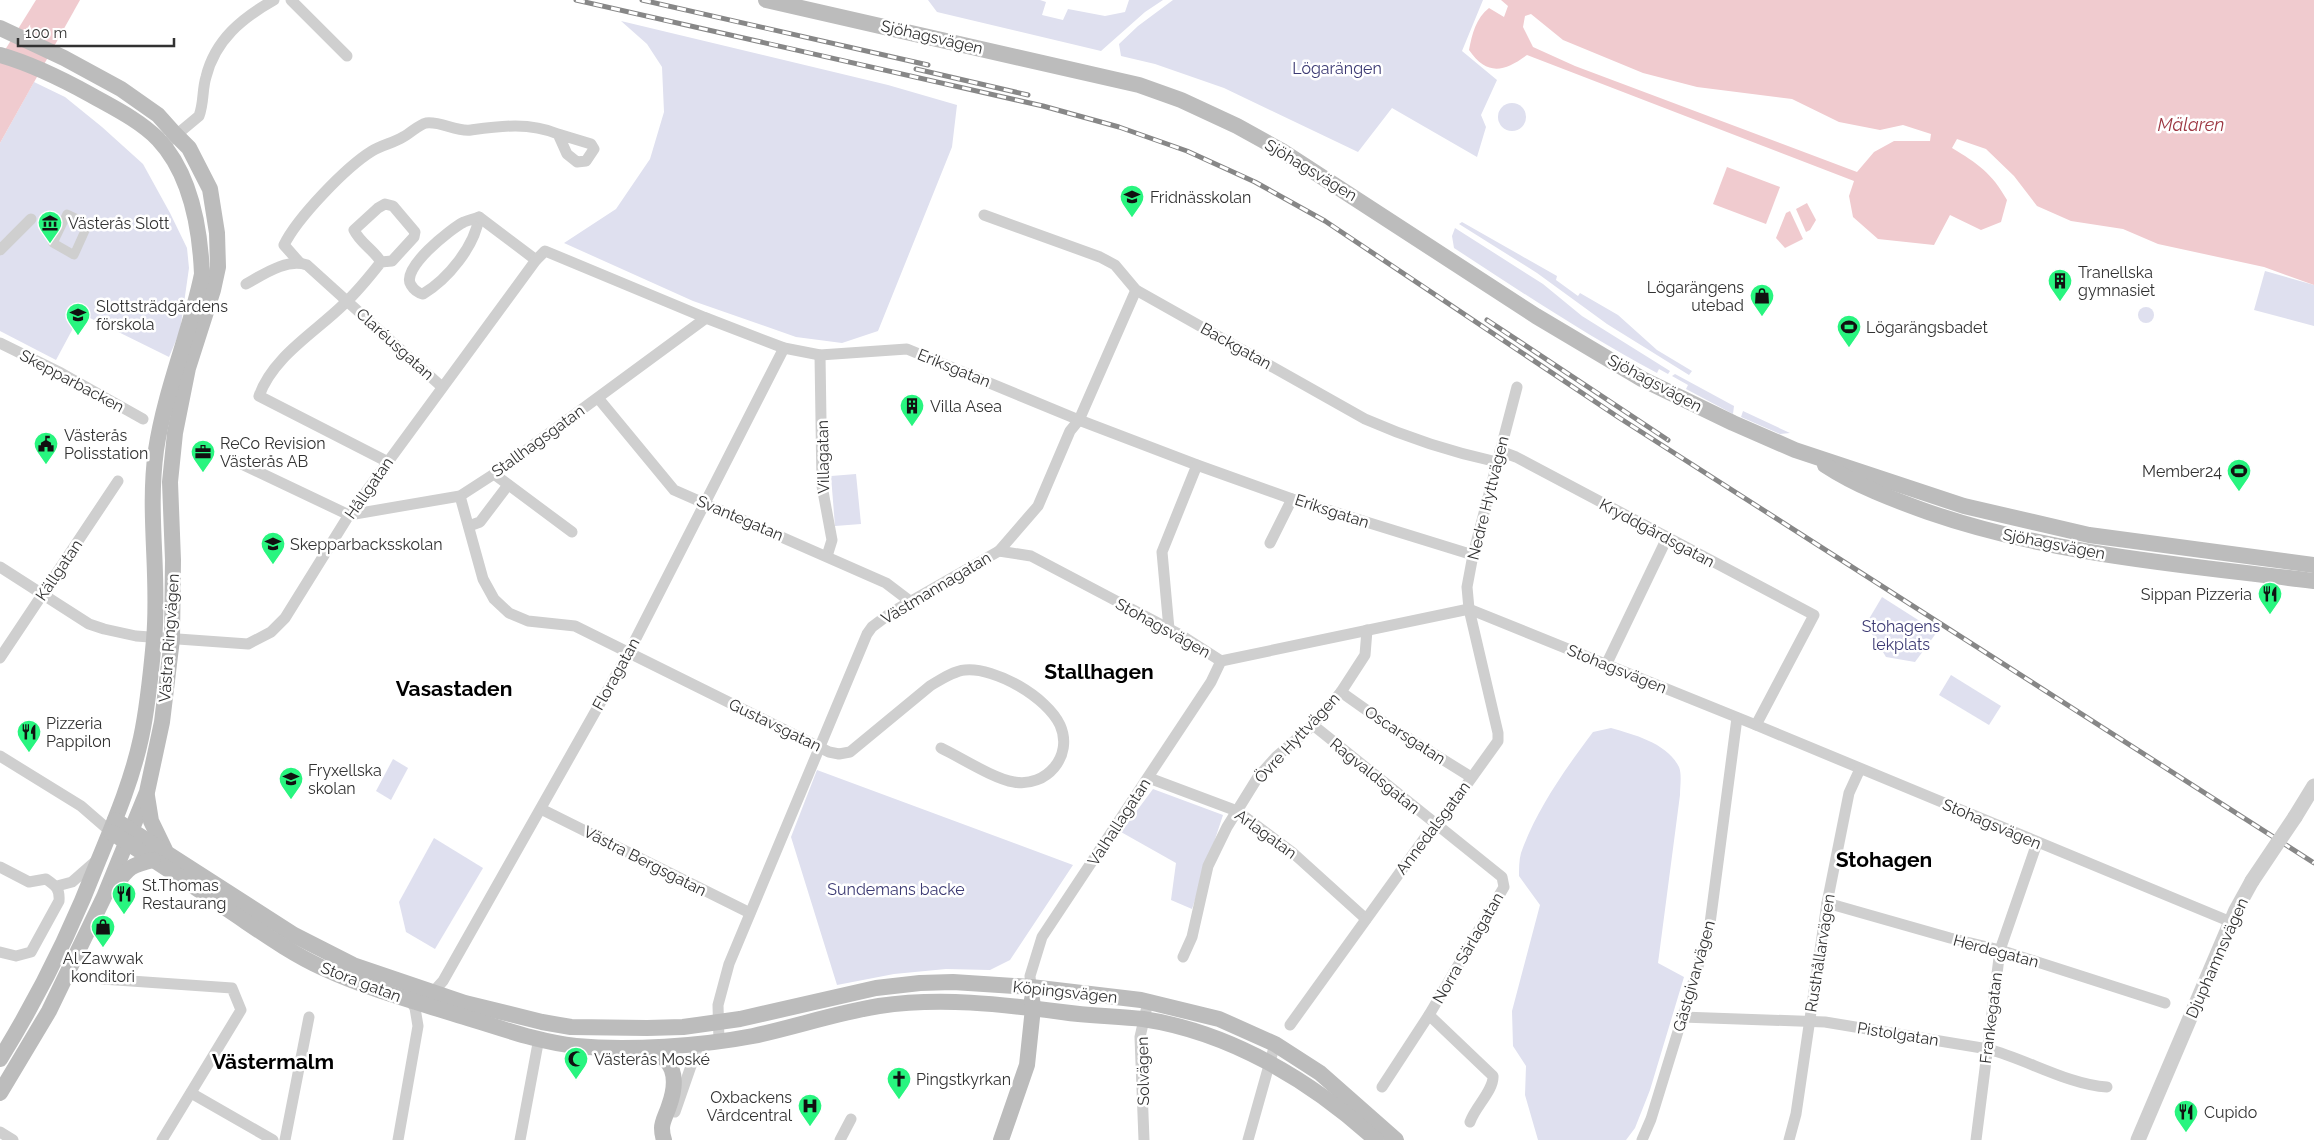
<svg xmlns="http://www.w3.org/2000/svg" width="2314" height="1140" font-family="Raleway,sans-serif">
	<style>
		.green { fill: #dfe0ef }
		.water { fill: #f0cbcf; fill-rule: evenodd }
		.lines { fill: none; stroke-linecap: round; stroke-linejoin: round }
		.pedestrian { stroke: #cfcfcf; stroke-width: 9 }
		.minor { stroke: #cfcfcf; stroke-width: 11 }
		.tertiary { stroke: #cfcfcf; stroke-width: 15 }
		.secondary { stroke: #bcbcbc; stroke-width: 16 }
		.rail-casing { stroke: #878787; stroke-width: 5 }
		.rail { stroke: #fff; stroke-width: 3; stroke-dasharray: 9; stroke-linecap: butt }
		.tertiary-bridge { stroke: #cfcfcf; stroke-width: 15 }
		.labels { text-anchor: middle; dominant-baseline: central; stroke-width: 5; stroke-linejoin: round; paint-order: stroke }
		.street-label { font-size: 16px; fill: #323232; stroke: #fff }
		.park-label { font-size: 16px; fill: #3c3a73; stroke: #fff }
		.poi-label { font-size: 16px; fill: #323232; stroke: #fff; text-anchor: start }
		.water-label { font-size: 18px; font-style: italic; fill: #9d3742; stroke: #fff }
		.district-label { font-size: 21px; font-weight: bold; fill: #000; stroke: #fff }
	</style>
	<rect width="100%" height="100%" fill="#fff"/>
	<g class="green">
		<path d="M928,0h112l6,2 -4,13 21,5 5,-11 37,7 20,-4 4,-12h34l-18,12 -44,39 -164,-39z"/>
		<path d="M1173,0h310l-21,51 35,29 -16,35 5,12 -9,30 -85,-49 -34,44 -134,-64 -69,-24 -34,-8 -2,-12 19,-18z"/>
		<path d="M621,21l267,64 69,20 -5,42 -74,184 -36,12 -46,-6 -103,-36 -129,-58 52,-34 34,-50 14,-47 -2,-45 -15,-23z"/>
		<path d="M34,82l31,15 37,30 41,37 27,49 17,35 2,20 -9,63 -11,26 -79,-39 -4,5 -8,-4 -22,41 -56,-29v-188z"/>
		<circle cx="1512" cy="117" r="14"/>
		<path d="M1462,222l95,54 -1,4 22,16 2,-3 38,22 39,35 35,21 -3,4 -82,-51 -70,-51 -78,-49z"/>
		<path d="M1455,228l88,56 39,32 88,55 -2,3 -9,-5 -2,4c-70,-37 -137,-82 -203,-125l-2,-12z"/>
		<path d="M2265,271l49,14v41l-60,-16z"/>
		<circle cx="2146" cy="315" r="8"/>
		<path d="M1675,374l59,32 -1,8 -47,-25 2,-4 -16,-9z"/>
		<path d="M1743,411l47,22 -10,1 -39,-17z"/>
		<path d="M856,474l5,50 -26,2 -4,-50z"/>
		<path d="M1882,597l55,35 -22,30 -29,-5 -20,-33z"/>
		<path d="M1951,675l50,31 -12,19 -50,-30z"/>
		<path d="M1611,728c24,7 56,15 68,39 3,7 1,20 1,28l-22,168 26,14 -34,113 -15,38 -9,12h-88l-13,-45 1,-29 -13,-20 -1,-35 28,-106 -21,-29c0,-7 0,-16 2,-23 15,-43 45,-85 72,-121z"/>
		<path d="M393,759l15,9 -17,32 -15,-9z"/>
		<path d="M817,770l256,95 -63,95 -20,10 -44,-1 -52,5 -57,11 -46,-148z"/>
		<path d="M1153,789l70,26 -31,94 -21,-9 5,-37 -55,-31z"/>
		<path d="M434,838l49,30 -48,81 -29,-17 -7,-30z"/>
	</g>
	<g class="water">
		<path d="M36,0h44l-80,143v-85z"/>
		<path d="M1501,0h813v285l-50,-18 -106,-23 -35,-15 -52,-8 -34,-15 -23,-30 -28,-27 -29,-10 -5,9c25,15 40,25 55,52l-6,22 -20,8 -31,-15 -16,30 -56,-6 -25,-22 -4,-21 5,-15 -327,-126c-23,17 -40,21 -58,-5 3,-16 7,-32 20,-42l15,9 4,-11zM1531,14l32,26 80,33 54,14 95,12 47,23 41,8 23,-5 28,9 -1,7h-36l-20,11 -17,20 -282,-106 -42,-19 -10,-20 2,-11z"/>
		<path d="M1727,167l53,20 -14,37 -53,-20z"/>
		<path d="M1807,203l9,17 -6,10 -4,2 -10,-23z"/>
		<path d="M1790,211l13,28 -18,9 -9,-10 10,-25z"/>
	</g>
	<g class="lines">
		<path class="pedestrian" d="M67,214l21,10 -14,31 -21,-12z"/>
		<g class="minor">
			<path d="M291,0l56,56"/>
			<path d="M163,146l36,-30c5,-13 3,-26 7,-39 9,-37 36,-59 68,-77"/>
			<path d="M984,215l116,42 15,8 21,25 229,129c43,19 86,33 132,43"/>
			<path d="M479,217c-4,29 -31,62 -56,77 -5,-1 -9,-4 -12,-9 -11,-16 39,-56 53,-63 5,-2 10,-3 15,-5z"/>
			<path d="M479,217l57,43"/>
			<path d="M0,250l31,-31"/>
			<path d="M299,262l-15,-17c13,-27 62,-78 88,-94 10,-6 21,-8 31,-14 8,-4 15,-12 23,-14 15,-2 30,9 45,7 30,-4 58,-8 87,4l9,20 10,8 9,-1 8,-12 -3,-5 -33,-10"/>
			<path d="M381,262l11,-1 22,-24 1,-5 -22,-26 -8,-2 -7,4 -24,22c6,13 20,20 27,32 -11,14 -23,29 -36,41 -29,29 -72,53 -86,93l129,66"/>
			<path d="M246,284c18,-10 41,-26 61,-19l135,122"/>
			<path d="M0,343l61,30 82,46"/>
			<path d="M820,355l2,131 10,54 -5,16"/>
			<path d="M598,398l76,92 212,93 25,19"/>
			<path d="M1500,451l16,6 298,158 -58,110"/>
			<path d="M231,459l118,56 111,-19 34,-22 212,-156"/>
			<path d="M494,474l78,58"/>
			<path d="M460,496l23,83 11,20 15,14 19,8 47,5 254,126 10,2 11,-2 80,-66c10,-6 23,-15 35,-16 30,-3 82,27 95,55 14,31 -14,63 -46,57 -20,-3 -54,-25 -73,-34"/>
			<path d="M469,526l11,-4 28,-37"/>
			<path d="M1270,543l22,-44"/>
			<path d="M999,551l32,5 148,78 42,27 248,-52 287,116 475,197"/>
			<path d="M0,567l89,57 15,5 32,7 112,8 23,-12 14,-14 64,-103 187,-255 9,-9 161,67 78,30 36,7 87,-6 172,71 118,45 95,34 181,56"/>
			<path d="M1169,629l-7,-77 35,-87"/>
			<path d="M0,658l118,-177"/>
			<path d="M1606,665l61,-127"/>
			<path d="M1341,692l48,34 82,51"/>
			<path d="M1313,725l189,152 2,10 -75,128 -47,72"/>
			<path d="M0,756l81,50 30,26"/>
			<path d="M1149,778l88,33 56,42 73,66"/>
			<path d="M541,809l209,104"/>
			<path d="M0,867l29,15 17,-3c10,7 14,10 13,22l-28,51 -15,4 -16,-4"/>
			<path d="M57,886l15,-4 24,-21"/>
			<path d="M1827,903l123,35 50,12 165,53"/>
			<path d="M1183,957l9,-20 16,-71 19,-39 31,-50 18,-20 37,-32 28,-33 24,-37 2,-25"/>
			<path d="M102,979l130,9 9,22 -79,130"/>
			<path d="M1031,987l-1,-11 12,-39 169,-255 10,-21"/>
			<path d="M433,992l10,-11 186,-329 155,-304"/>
			<path d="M1429,1015l64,61c1,14 -18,31 -23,46"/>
			<path d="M1682,1017l143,5 163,27c38,10 81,36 119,38"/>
			<path d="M1290,1025l134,-186 13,-13 61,-85v-8l-29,-124 -2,-22 6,-32 44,-168"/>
			<path d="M719,1041l-1,-36 11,-41 138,-330 5,-7 20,-15 107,-61 39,-45 32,-75 9,-11 57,-130"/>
			<path d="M191,1093l82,47"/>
			<path d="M675,1112l24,-69"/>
			<path d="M0,1132l13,8"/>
			<path d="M285,1140l24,-123"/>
			<path d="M398,1140l20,-114 -3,-18 -5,-8"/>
			<path d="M520,1140l19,-102"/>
			<path d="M840,1140l11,-21"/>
			<path d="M1144,1140l-4,-103 8,-35"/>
			<path d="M1248,1140l27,-96"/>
			<path d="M1642,1140l9,-21 58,-188 28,-213"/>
			<path d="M1789,1140l7,-26 31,-211 22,-110 11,-24"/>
			<path d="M1976,1140l24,-190 37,-107"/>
		</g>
		<g class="tertiary">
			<path d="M2295,817l19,-31"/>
			<path d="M2138,1140l98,-230 16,-29"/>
		</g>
		<g class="secondary">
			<path d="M766,0l373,85 42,15 56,26 45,25 254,165 106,63 91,44 62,27 169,56 125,29 225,30"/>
			<path d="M0,28l64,30 57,31 37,26 17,19 14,14 21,41 7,44 1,34 -5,23 -25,78 -13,65 -5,49 3,78 -1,79 -10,83 -15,70 -43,105 -55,114 -49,82"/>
			<path d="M0,55c32,9 62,24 91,40 23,13 48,25 67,44 33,35 42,88 44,135 -12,59 -37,116 -46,176 -9,65 4,126 -2,190 -3,33 -6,66 -13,98 -9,42 -26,82 -42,121 -27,70 -60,137 -99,200"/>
			<path d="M1825,465c32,21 67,34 103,47 124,43 257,53 386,69"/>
			<path d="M147,796l4,25 14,29"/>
			<path d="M115,820l179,115 59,30 112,38 77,19 29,5 76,1 36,-1 57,-8 136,-31 44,-5 33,-1 78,5 110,13 78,19 56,25 45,29 76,67"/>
			<path d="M111,832c40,26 80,52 119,79 30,20 60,42 93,57 45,21 94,34 141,49 37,11 74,25 112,29 53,5 125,0 177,-10 42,-9 83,-23 126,-30 61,-9 122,-2 183,6 27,4 54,4 81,7 87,13 169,62 233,121"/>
			<path d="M116,885c12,-18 16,-20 37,-25"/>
			<path d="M643,1048c32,8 36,30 26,58 -2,7 -7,15 -7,22 0,4 1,9 2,12"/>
			<path d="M1001,1140l26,-75 6,-57 -1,-9"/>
		</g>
		<defs>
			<g id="rail">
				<path d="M576,0l467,106 76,21 68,24 68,31 70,39 293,196 696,446"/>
				<path d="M642,0l286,65"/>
				<path d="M916,69l112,26"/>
				<path d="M1487,320l181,120"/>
			</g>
		</defs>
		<use href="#rail" class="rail-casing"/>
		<use href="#rail" class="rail"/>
		<path class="tertiary-bridge" d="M2252,881l43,-64"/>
	</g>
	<defs>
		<symbol id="school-pin" viewBox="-11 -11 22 30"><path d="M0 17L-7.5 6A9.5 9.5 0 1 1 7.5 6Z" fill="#28f57f" stroke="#fff"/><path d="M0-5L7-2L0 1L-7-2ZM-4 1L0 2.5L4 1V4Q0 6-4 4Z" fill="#111"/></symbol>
		<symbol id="museum-pin" viewBox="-11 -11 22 30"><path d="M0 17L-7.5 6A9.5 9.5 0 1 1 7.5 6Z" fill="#28f57f" stroke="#fff"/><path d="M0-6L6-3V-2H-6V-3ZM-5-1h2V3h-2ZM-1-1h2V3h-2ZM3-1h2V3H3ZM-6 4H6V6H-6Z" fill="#111"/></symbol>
		<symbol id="building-pin" viewBox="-11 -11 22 30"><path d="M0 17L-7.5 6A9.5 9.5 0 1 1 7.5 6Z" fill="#28f57f" stroke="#fff"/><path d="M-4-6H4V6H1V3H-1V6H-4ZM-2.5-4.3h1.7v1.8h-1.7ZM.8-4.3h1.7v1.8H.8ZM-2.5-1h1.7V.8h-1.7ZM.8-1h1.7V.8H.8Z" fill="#111"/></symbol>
		<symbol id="shop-pin" viewBox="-11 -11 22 30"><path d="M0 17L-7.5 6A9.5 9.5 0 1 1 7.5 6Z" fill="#28f57f" stroke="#fff"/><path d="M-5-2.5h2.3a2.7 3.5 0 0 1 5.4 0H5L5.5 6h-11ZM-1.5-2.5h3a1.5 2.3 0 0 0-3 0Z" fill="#111"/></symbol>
		<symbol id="stadium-pin" viewBox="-11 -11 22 30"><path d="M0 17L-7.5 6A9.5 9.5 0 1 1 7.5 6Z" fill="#28f57f" stroke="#fff"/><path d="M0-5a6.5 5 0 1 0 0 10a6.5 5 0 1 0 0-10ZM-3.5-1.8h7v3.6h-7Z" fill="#111"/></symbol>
		<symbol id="civic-pin" viewBox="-11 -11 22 30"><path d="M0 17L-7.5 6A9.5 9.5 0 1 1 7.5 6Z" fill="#28f57f" stroke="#fff"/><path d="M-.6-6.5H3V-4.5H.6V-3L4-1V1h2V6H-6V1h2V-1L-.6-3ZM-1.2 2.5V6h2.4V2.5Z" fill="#111"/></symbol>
		<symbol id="office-pin" viewBox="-11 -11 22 30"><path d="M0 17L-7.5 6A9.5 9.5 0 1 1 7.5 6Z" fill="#28f57f" stroke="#fff"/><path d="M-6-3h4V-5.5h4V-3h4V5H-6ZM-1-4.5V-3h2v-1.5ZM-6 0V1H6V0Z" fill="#111"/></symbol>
		<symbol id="restaurant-pin" viewBox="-11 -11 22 30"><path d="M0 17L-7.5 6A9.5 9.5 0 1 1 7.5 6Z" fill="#28f57f" stroke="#fff"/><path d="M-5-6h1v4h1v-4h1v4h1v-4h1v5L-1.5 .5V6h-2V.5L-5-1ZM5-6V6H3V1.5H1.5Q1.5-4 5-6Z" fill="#111"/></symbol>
		<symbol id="mosque-pin" viewBox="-11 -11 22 30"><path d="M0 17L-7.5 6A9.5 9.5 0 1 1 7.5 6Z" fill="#28f57f" stroke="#fff"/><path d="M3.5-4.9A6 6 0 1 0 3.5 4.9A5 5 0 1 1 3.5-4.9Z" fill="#111"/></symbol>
		<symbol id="church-pin" viewBox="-11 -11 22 30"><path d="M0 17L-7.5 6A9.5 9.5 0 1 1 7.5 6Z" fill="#28f57f" stroke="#fff"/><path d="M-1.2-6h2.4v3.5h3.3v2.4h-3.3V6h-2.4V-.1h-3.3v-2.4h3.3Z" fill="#111"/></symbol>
		<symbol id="hospital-pin" viewBox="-11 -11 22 30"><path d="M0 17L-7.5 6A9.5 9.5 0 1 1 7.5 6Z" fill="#28f57f" stroke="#fff"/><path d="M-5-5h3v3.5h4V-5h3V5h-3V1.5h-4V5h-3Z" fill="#111"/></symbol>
	</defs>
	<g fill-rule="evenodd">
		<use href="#school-pin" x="1118" y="183" width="28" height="38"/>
		<use href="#museum-pin" x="36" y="209" width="28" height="38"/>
		<use href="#building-pin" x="2046" y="267" width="28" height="38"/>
		<use href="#shop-pin" x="1748" y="282" width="28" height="38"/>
		<use href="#school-pin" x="64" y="301" width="28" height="38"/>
		<use href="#stadium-pin" x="1835" y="313" width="28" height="38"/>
		<use href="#building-pin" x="898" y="392" width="28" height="38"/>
		<use href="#civic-pin" x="32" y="430" width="28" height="38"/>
		<use href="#office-pin" x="189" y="438" width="28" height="38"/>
		<use href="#stadium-pin" x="2225" y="457" width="28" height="38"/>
		<use href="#school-pin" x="259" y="530" width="28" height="38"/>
		<use href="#restaurant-pin" x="2256" y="580" width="28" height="38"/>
		<use href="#restaurant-pin" x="15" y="718" width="28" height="38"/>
		<use href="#school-pin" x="277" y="765" width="28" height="38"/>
		<use href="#restaurant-pin" x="110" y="880" width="28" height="38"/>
		<use href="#shop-pin" x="89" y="913" width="28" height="38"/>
		<use href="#mosque-pin" x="562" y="1045" width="28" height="38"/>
		<use href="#church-pin" x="885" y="1065" width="28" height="38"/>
		<use href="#hospital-pin" x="796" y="1092" width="28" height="38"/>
		<use href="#restaurant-pin" x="2172" y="1098" width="28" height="38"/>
	</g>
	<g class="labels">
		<g class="street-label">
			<text transform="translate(932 37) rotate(13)">Sjöhagsvägen</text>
			<text transform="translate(1311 170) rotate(31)">Sjöhagsvägen</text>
			<text transform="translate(395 344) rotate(42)">Claréusgatan</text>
			<text transform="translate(1236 346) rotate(29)">Backgatan</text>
			<text transform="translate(954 368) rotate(22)">Eriksgatan</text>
			<text transform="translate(72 381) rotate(28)">Skepparbacken</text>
			<text transform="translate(1655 383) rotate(28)">Sjöhagsvägen</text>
			<text transform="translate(538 441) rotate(-36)">Stallhagsgatan</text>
			<text transform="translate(823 457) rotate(-91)">Villagatan</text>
			<text transform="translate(369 488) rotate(-55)">Hållgatan</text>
			<text transform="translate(1488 498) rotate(-76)">Nedre Hyttvägen</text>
			<text transform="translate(1332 511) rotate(18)">Eriksgatan</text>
			<text transform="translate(740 518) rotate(23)">Svantegatan</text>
			<text transform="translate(1657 533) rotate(28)">Kryddgårdsgatan</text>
			<text transform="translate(2054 544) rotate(11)">Sjöhagsvägen</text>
			<text transform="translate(59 570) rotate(-56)">Källgatan</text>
			<text transform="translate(936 588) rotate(-31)">Västmannagatan</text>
			<text transform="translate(1163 628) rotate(29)">Stohagsvägen</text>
			<text transform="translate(169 638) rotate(-86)">Västra Ringvägen</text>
			<text transform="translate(1617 669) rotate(22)">Stohagsvägen</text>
			<text transform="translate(616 674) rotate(-61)">Floragatan</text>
			<text transform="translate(775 725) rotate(26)">Gustavsgatan</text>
			<text transform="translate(1405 735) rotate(33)">Oscarsgatan</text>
			<text transform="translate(1297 738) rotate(-47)">Övre Hyttvägen</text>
			<text transform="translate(1375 776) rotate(39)">Ragvaldsgatan</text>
			<text transform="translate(1119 822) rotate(-57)">Valhallagatan</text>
			<text transform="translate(1992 824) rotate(23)">Stohagsvägen</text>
			<text transform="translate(1433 828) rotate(-53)">Annedalsgatan</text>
			<text transform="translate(1266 834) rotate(36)">Arlagatan</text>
			<text transform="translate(645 861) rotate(27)">Västra Bergsgatan</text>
			<text transform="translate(1468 948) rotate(-60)">Norra Särlagatan</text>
			<text transform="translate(1996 951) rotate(15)">Herdegatan</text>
			<text transform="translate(1820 953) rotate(-81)">Rusthållarvägen</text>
			<text transform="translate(2217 958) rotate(-66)">Djuphamnsvägen</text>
			<text transform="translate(1694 976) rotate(-74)">Gästgivarvägen</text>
			<text transform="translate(361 982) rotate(21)">Stora gatan</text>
			<text transform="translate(1065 992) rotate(6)">Köpingsvägen</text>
			<text transform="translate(1991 1018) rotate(-83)">Frankegatan</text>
			<text transform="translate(1898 1034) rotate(9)">Pistolgatan</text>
			<text transform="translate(1143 1071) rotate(-91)">Solvägen</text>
		</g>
		<g class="park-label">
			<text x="1337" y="68">Lögarängen</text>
			<text x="1901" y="626">Stohagens<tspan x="1901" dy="18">lekplats</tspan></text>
			<text x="896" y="889">Sundemans backe</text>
		</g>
		<g class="poi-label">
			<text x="1150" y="197">Fridnässkolan</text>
			<text x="68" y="223">Västerås Slott</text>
			<text x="2078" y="272">Tranellska<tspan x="2078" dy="18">gymnasiet</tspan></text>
			<text x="1744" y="287" text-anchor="end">Lögarängens<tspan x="1744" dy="18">utebad</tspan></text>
			<text x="96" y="306">Slottsträdgårdens<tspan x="96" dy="18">förskola</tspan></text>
			<text x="1866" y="327">Lögarängsbadet</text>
			<text x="930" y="406">Villa Asea</text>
			<text x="64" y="435">Västerås<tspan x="64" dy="18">Polisstation</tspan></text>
			<text x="220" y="443">ReCo Revision<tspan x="220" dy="18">Västerås AB</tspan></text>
			<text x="2222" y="471" text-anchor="end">Member24</text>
			<text x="290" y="544">Skepparbacksskolan</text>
			<text x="2252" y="594" text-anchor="end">Sippan Pizzeria</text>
			<text x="46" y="723">Pizzeria<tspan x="46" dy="18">Pappilon</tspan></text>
			<text x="308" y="770">Fryxellska<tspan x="308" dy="18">skolan</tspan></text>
			<text x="142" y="885">St.Thomas<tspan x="142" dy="18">Restaurang</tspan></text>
			<text x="103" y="958" text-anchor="middle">Al Zawwak<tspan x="103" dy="18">konditori</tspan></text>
			<text x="594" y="1059">Västerås Moské</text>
			<text x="916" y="1079">Pingstkyrkan</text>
			<text x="792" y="1097" text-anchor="end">Oxbackens<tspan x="792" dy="18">Vårdcentral</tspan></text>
			<text x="2204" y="1112">Cupido</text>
		</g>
		<g class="water-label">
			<text x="2191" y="124">Mälaren</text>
		</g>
		<g class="district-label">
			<text x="1099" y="671">Stallhagen</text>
			<text x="454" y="688">Vasastaden</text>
			<text x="1884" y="859">Stohagen</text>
			<text x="273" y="1061">Västermalm</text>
		</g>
	</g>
	<path d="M18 38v8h156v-8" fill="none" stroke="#323232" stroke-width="2.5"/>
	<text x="25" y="38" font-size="15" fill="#323232" stroke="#ffffff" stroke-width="4" paint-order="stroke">100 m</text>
</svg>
